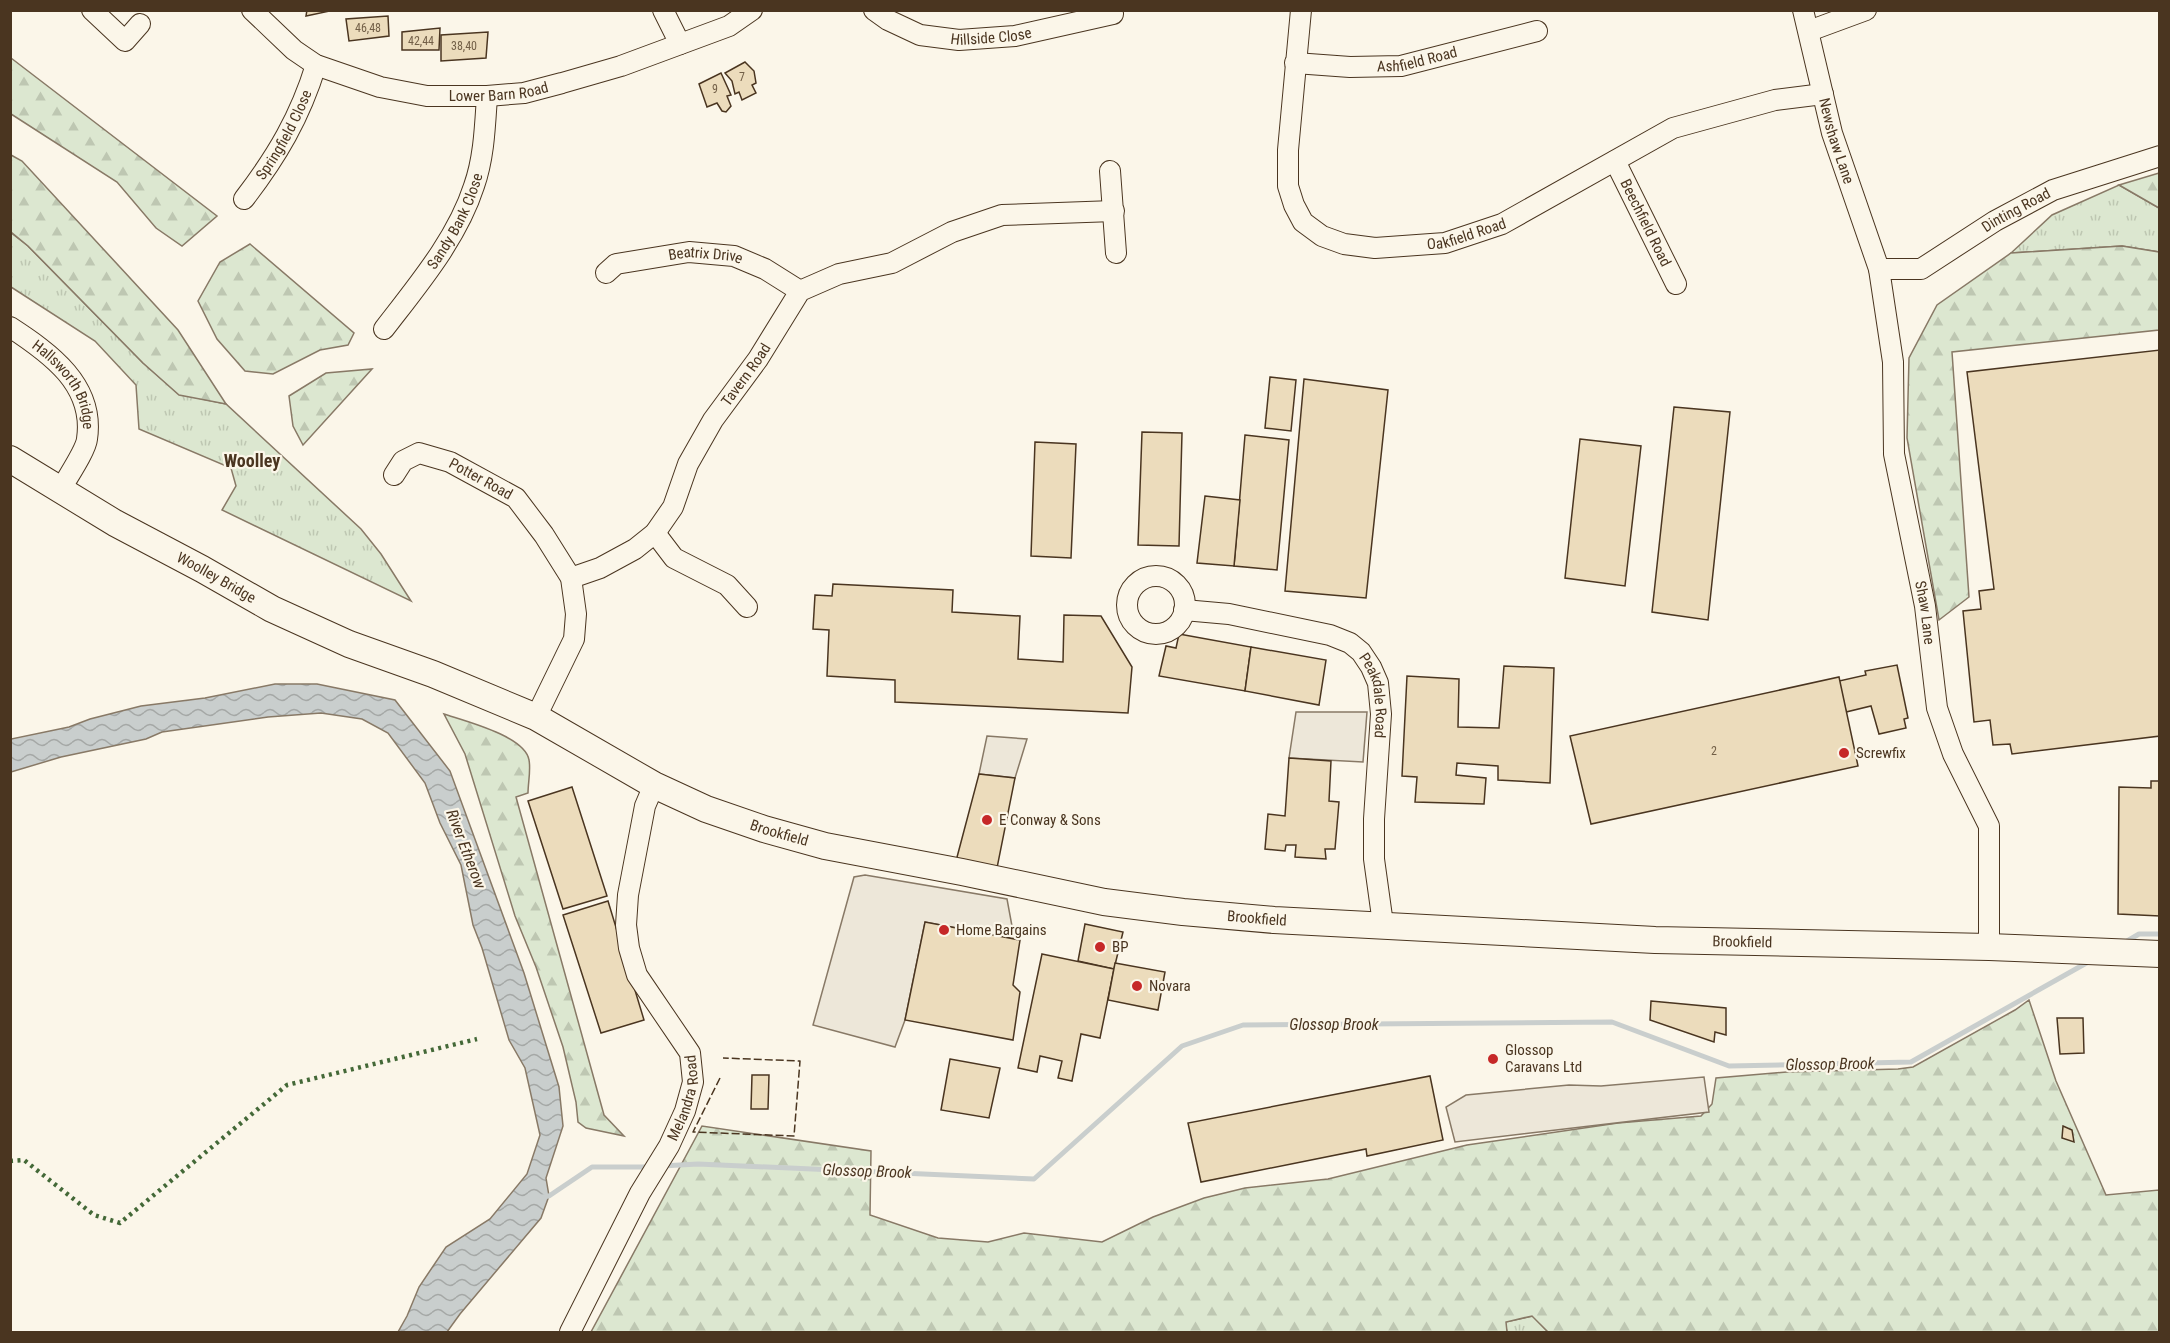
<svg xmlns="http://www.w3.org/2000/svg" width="2170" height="1343" font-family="'Roboto Condensed',sans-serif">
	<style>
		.grass { fill: url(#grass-tufts); stroke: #887966; stroke-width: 1.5 }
		.forest { fill: url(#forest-firs); stroke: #887966; stroke-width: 1.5 }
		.parking { fill: #ede7d9; stroke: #887966; stroke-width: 1.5 }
		.water { fill: url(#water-waves); stroke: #887966; stroke-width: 1.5 }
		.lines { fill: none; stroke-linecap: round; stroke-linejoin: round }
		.stream { stroke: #c9cecd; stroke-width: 5 }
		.building { fill: #ecdcbc; stroke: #4a3520; stroke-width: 1.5 }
		.minor-casing { stroke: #4a3520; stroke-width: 22 }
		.major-casing { stroke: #4a3520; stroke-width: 28 }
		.minor { stroke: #fbf6e9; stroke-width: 20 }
		.major { stroke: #fbf6e9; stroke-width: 26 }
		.hedge { stroke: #436837; stroke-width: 4.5; stroke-dasharray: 3 4.5; stroke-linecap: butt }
		.fence { stroke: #4a3520; stroke-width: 1.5; stroke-dasharray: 8 3; stroke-linecap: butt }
		.poi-dot { fill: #c62828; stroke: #fbf6e9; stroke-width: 2 }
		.labels { text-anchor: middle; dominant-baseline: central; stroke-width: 4.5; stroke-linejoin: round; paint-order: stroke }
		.number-label { font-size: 12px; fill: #725f47 }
		.street-label { font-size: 15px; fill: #4a3520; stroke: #fbf6e9 }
		.poi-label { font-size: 15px; fill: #4a3520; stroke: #fbf6e9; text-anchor: start }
		.water-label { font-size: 16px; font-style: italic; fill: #4a3520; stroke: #fbf6e9 }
		.quarter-label { font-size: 18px; font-weight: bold; fill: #4a3520; stroke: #fbf6e9 }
	</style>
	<defs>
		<pattern id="grass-tufts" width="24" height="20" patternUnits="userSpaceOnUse" patternTransform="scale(1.5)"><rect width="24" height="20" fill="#dce7d0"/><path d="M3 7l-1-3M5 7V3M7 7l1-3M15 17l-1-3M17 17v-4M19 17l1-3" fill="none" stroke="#bec7b2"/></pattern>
		<pattern id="forest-firs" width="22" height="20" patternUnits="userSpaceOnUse" patternTransform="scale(1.5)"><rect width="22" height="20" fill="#dce7d0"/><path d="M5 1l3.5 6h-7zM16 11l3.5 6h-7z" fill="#bec7b2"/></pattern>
		<pattern id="water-waves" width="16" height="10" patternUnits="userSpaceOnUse" patternTransform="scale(1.5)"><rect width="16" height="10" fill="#c9cecd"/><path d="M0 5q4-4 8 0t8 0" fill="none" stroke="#a5a8a6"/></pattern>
	</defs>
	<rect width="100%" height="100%" fill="#fbf6e9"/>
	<g class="grass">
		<path d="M2119,185l40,23v44l-37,-6 -111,7 41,-38z"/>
		<path d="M10,232l18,14 115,117 36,31 47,10 135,125 20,25 30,47 -189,-91 14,-24 -5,-18 -92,-39 -3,-44 -41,-44 -84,-54z"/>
		<path d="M1533,1316l15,16h-41l-2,-10z"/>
	</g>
	<g class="forest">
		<path d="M11,58l206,158 -35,30 -26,-18 -39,-46 -106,-68z"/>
		<path d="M11,155l11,6 156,169 48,74 -47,-9 -36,-32 -115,-117 -17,-14z"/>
		<path d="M2159,173v35l-40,-23z"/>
		<path d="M250,244l104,89 -6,12 -28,5 -47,24 -28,-3 -28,-32 -19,-38 22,-39z"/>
		<path d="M2122,246l37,6v78l-207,22 17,245 -30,23 -32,-182 2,-80 28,-53 74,-52z"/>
		<path d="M372,369l-69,76 -10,-19 -4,-30 37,-23z"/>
		<path d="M444,714c21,7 81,22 85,46 2,10 -1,23 -1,33l-12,4 88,318 20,21 -38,-8 -8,-6 -2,-20 -13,-55 -27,-80 -21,-51 -50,-162z"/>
		<path d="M2029,1000l27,81 50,114 53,-5v142h-611l-16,-16 -26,6 1,10h-916l111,-206 169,25 -1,64 68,23 50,4 36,-9 78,9 51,-25 51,-19 41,-10 83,-9 139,-34 151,-22 83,-7 11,-12 4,-26 71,-6 111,-3 15,-2 102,-57z"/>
	</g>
	<g class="parking">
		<path d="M1296,712h71l-4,50 -74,-4z"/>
		<path d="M987,736l40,3 -12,39 -36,-4z"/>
		<path d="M865,875l142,24 7,38 6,3 -95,-18 -20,98 -10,27 -82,-22 41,-148z"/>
		<path d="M1704,1077l5,35 -254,30 -9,-35 20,-12 103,-10 32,1z"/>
	</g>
	<path class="water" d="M275,684h42l78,16 55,71 74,202 35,114 4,39 -17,52 3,18 -8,22 -81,96 -13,18h-49l9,-16 12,-29 27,-40 44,-28 37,-45 13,-39 -15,-67 -16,-28 -27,-92 -9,-23 -12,-60 -21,-42 -15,-40 -37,-50 -26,-14 -41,-6 -53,4 -106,15 -16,7 -85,18 -50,15v-33l58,-12 21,-8 51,-13 64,-8z"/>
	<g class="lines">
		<g class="stream">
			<path d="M2122,944l17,-10h21"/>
			<path d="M662,1166l36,-2 336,15 148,-133 61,-21 369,-3 117,44 182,-4 179,-101"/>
			<path d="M542,1197l7,-1 43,-29h58"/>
		</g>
	</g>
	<g class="building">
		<path d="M307,10h23v1l-24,5z"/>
		<path d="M388,16l1,20 -40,5 -3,-22z"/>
		<path d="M440,28l-1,22h-37v-18z"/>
		<path d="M488,32l-2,26 -45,3v-26z"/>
		<path d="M745,62l9,9 2,12 -4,2 4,8 -14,7 -3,-8 -4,2 -3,-13 -7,-8z"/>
		<path d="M721,73l10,22 -4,1 4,10 -5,6 -4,-1 -5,-8 -10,4 -8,-23z"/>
		<path d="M2160,350v386l-148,18 -2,-10 -17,1 -3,-25 -16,2 -11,-111 18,-2 -2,-18 15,-2 -27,-217z"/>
		<path d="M1270,377l26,3 -5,51 -26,-3z"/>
		<path d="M1304,379l84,11 -22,208 -81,-7z"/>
		<path d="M1674,407l56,5 -22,208 -56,-8z"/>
		<path d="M1142,432l40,1 -3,113 -41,-1z"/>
		<path d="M1245,435l44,5 -12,130 -43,-4z"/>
		<path d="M1580,439l61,7 -16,140 -60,-8z"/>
		<path d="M1035,442l41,2 -5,114 -40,-2z"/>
		<path d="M1205,496l35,4 -6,66 -37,-3z"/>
		<path d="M833,584l120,6 -1,22 68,4 -2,43 45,3 1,-47 37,1 31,51 -4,46 -233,-11v-22l-68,-4 2,-46 -16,-1 2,-34 17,1z"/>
		<path d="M1179,634l72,13 -6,44 -86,-15 7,-30 10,2z"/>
		<path d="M1251,647l75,13 -7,45 -74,-14z"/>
		<path d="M1897,665l11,53 -4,1 2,9 -27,6 -8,-28 -25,6 -7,-31 27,-6 -1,-4z"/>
		<path d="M1504,666l50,2 -4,115 -52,-3v-14l-41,-3 -1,12 30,3 -2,26 -69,-2 2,-25 -15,-1 5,-100 52,3 -1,48 41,1z"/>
		<path d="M1839,677l19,89 -267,58 -21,-88z"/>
		<path d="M1289,758l42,3 -2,40 10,1 -4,47h-10l1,10 -31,-2 1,-12h-10l-1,6 -20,-2 3,-35 17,2z"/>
		<path d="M979,774l36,4 -18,90 -41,-7z"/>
		<path d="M2151,781h9v135l-42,-2 1,-127 32,1z"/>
		<path d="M572,787l35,109 -44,13 -35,-108z"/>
		<path d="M608,901l36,119 -43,13 -38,-118z"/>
		<path d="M925,922l95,18 -7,45 7,7 -7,48 -108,-20z"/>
		<path d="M1085,924l38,8 -9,37 -36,-8z"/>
		<path d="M1042,954l72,15 -14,69 -19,-4 -9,47 -14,-3 4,-17 -22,-5 -3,16 -19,-4z"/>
		<path d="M1115,963l50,9 -7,38 -50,-10z"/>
		<path d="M1651,1001l75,7v27l-11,-3 -1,10 -64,-22z"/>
		<path d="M2057,1018h26l1,35 -24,1z"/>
		<path d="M950,1059l50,9 -11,50 -48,-8z"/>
		<path d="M752,1075h17l-1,34h-17z"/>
		<path d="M1430,1076l13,64 -76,16 -1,-7 -165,33 -13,-59z"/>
		<path d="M2063,1126l9,4 2,12 -12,-4z"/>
	</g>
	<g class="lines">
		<defs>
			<g id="minor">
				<path d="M92,10l33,31 15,-17"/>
				<path id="s1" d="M252,10l42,40 22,15 64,22 47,9h60l37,-3 38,-10 59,-17 108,-40 23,-16"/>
				<path d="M663,10l17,34"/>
				<path id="s2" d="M874,10l14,10 32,15 39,5 56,-4 98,-22"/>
				<path id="s3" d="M1301,10l-13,140v36l6,19 9,17 19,14 22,8 31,4 70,-5 57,-19 171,-96 102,-28 48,-6"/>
				<path id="s4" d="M1803,10l29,123 47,136 14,93 1,92 31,152 12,102 16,46 36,72v121"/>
				<path d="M1809,31l57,-21"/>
				<path id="s5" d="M1295,63l55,4 51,-1 136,-35"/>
				<path id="s6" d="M1615,161l61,123"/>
				<path d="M1110,171l6,82"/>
				<path id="s7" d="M244,199c33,-43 56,-82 72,-134"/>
				<path id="s8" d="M1879,269h42l74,-48 58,-31 107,-34"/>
				<path id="s9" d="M606,273l10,-9 73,-12 45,4 31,13 35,22"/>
				<path id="s10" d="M10,327c40,26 85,58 77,112 -1,11 -20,39 -26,50"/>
				<path id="s11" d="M384,329c33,-43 73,-90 90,-143 10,-28 11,-60 13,-90"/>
				<path id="s12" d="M394,475l9,-14 16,-8 31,9 66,36 28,37 27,43 5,36 -2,25 -38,78"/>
				<path d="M655,533l19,25 53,27 20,22"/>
				<circle cx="1156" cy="605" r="29"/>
				<path id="s13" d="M571,578l29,-10 35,-19 20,-16 18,-26 15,-43 25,-44 45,-61 42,-68 39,-17 53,-11 60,-31 50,-17 112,-4"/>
				<path id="s14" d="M1184,610l45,4 101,21 20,8 11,9 10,15 7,16 3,31 -7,105v40l9,65"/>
				<path id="s15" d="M570,1332l70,-139 29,-47 16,-35 8,-29 -3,-29 -53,-78 -8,-27 -3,-23 2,-30 17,-89 9,-21"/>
			</g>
			<g id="major">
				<path id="s16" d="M10,459l105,64 87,46 70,40 77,35 84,30 103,43 118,68 52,24 58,20 61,17 137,26 142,30 79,10 91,8 381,20 334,7 171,7"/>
			</g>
		</defs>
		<use href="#minor" class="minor-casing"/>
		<use href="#major" class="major-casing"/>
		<use href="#minor" class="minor"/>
		<use href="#major" class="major"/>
		<path class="hedge" d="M10,1161l14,-1 70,55 26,8 167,-138 190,-46"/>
		<path class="fence" d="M720,1078l-27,54 101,4 6,-75 -77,-3"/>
	</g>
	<g class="poi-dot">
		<circle cx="1844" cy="753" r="6"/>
		<circle cx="987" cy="820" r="6"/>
		<circle cx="944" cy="930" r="6"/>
		<circle cx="1100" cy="947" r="6"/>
		<circle cx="1137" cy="986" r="6"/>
		<circle cx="1493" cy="1059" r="6"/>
	</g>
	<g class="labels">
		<g class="number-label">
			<text x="368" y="28">46,48</text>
			<text x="421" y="41">42,44</text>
			<text x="464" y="46">38,40</text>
			<text x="742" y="77">7</text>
			<text x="715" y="89">9</text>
			<text x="1714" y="751">2</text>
		</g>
		<g class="street-label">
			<text stroke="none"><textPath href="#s2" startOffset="124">Hillside Close</textPath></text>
			<text stroke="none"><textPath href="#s5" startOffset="123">Ashfield Road</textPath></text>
			<text stroke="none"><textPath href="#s1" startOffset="272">Lower Barn Road</textPath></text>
			<text stroke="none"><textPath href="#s7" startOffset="76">Springfield Close</textPath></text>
			<text stroke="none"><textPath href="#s4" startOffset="135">Newshaw Lane</textPath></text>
			<text stroke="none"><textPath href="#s8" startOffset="154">Dinting Road</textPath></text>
			<text stroke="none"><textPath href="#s11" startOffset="130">Sandy Bank Close</textPath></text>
			<text stroke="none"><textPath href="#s6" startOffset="69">Beechfield Road</textPath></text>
			<text stroke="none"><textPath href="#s3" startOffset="387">Oakfield Road</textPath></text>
			<text stroke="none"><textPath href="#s9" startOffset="104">Beatrix Drive</textPath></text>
			<text stroke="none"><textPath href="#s13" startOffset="280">Tavern Road</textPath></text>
			<text stroke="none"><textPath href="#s10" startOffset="82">Hallsworth Bridge</textPath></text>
			<text stroke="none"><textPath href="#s12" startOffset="102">Potter Road</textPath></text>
			<text stroke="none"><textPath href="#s16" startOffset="238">Woolley Bridge</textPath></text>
			<text stroke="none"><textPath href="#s4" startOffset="618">Shaw Lane</textPath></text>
			<text stroke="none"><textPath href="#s14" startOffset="231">Peakdale Road</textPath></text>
			<text stroke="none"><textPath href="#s16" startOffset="858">Brookfield</textPath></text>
			<text stroke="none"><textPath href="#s16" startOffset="1344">Brookfield</textPath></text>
			<text stroke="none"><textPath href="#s16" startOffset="1830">Brookfield</textPath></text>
			<text stroke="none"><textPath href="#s15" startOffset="262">Melandra Road</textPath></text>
		</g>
		<g class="poi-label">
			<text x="1856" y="753">Screwfix</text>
			<text x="999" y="820">E Conway &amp; Sons</text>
			<text x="956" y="930">Home Bargains</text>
			<text x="1112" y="947">BP</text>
			<text x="1149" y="986">Novara</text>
			<text x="1505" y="1050">Glossop<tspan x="1505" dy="17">Caravans Ltd</tspan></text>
		</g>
		<g class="water-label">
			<text transform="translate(466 849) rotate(69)">River Etherow</text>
			<text x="1334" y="1024">Glossop Brook</text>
			<text transform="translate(1830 1064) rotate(-1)">Glossop Brook</text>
			<text transform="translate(867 1171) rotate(2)">Glossop Brook</text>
		</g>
		<g class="quarter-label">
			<text x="252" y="460">Woolley</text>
		</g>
	</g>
	<rect width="2170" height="1343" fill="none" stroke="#4a3520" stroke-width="24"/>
</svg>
